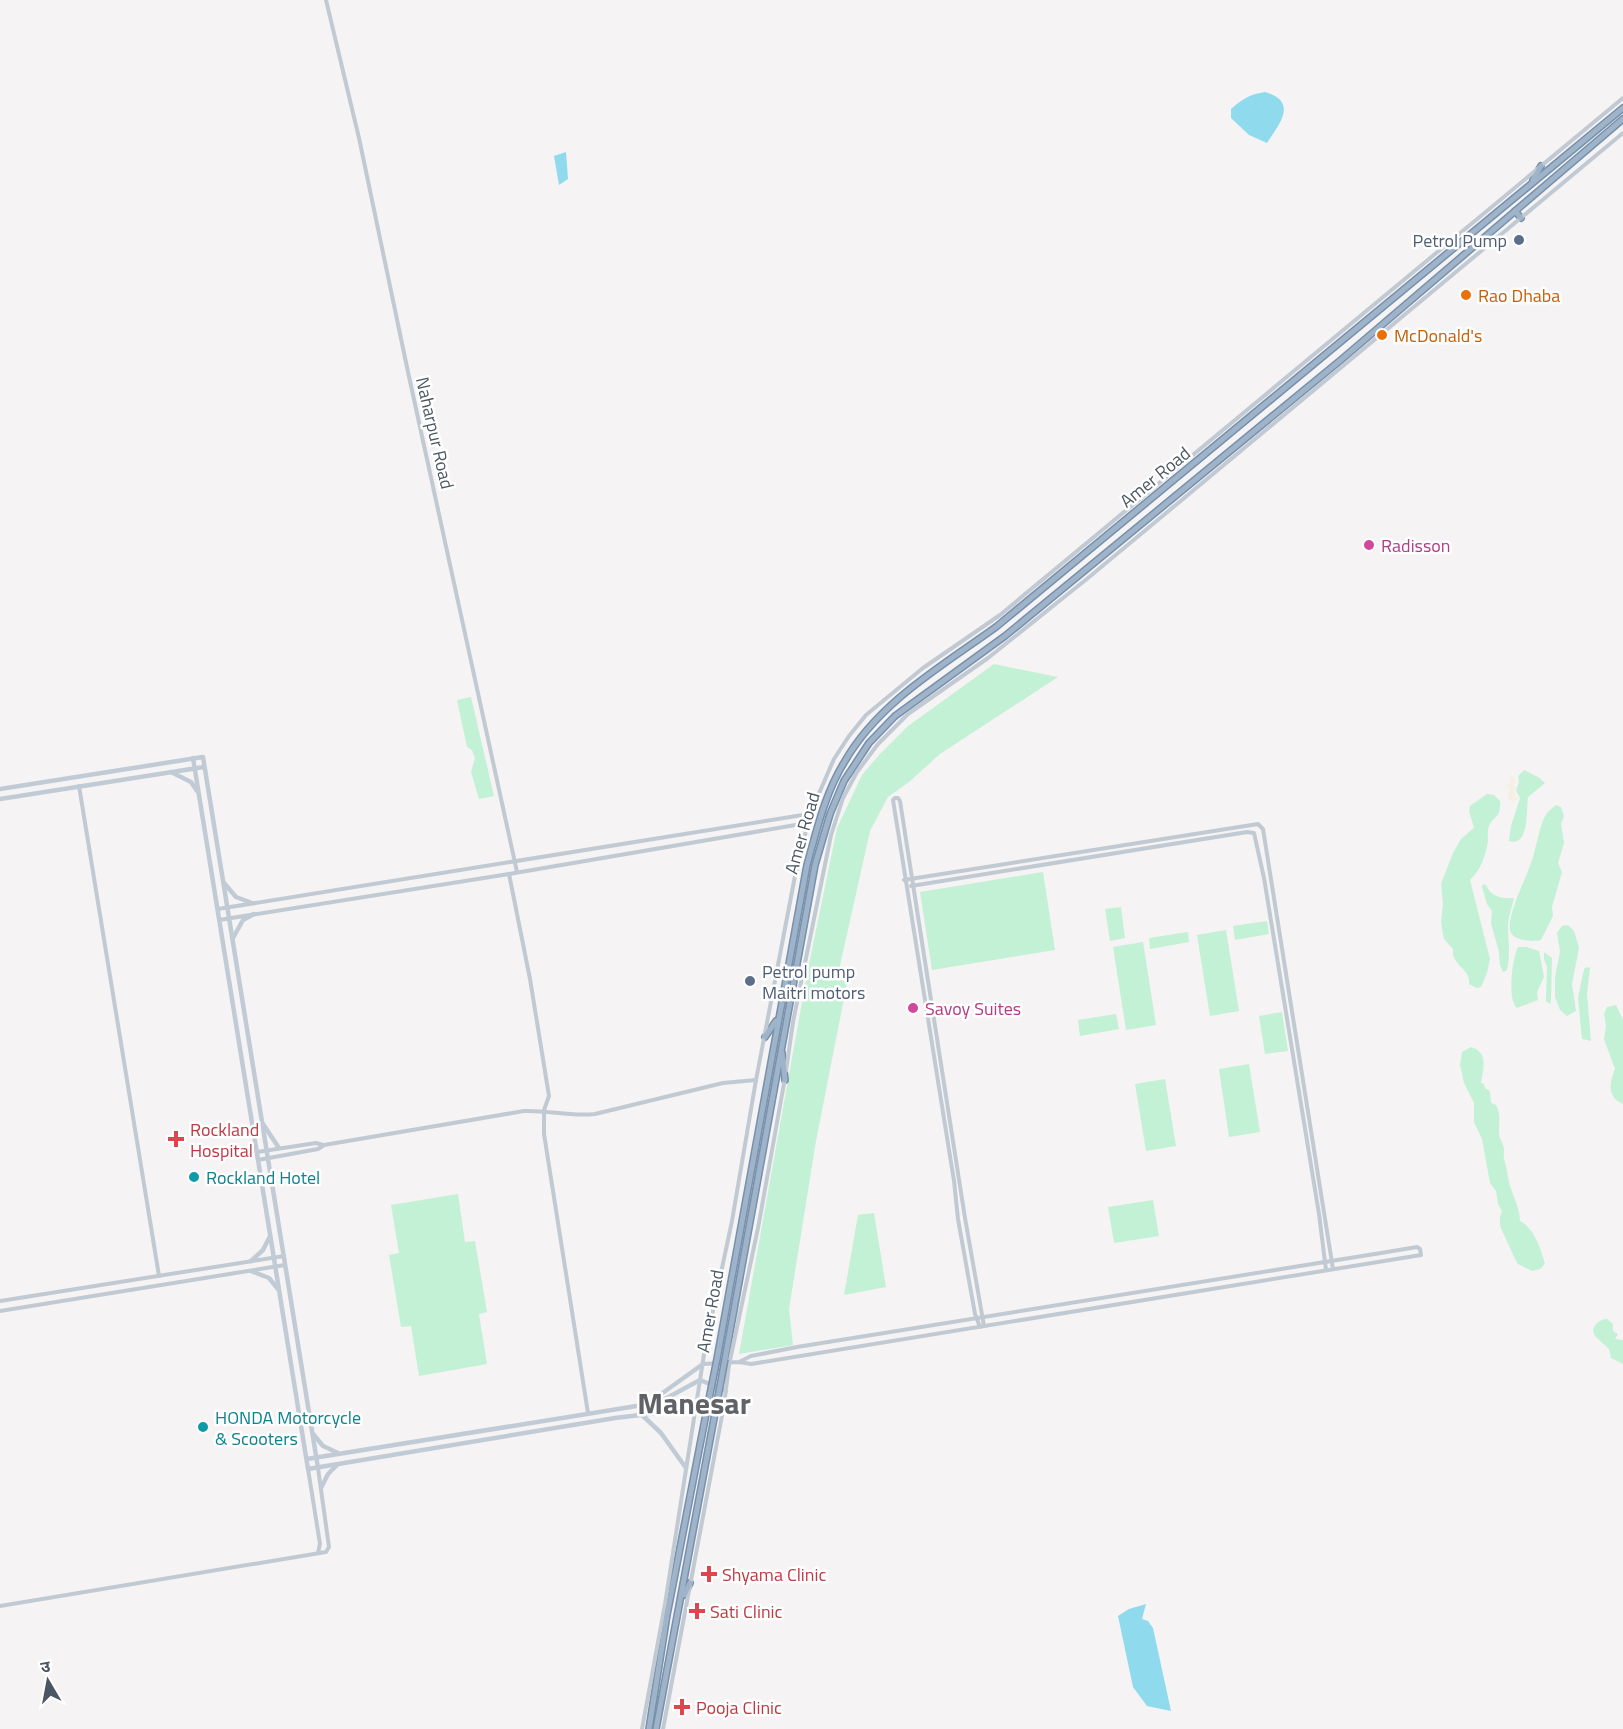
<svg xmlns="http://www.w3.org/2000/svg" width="1623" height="1729" font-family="'Titillium Web','Noto Sans Devanagari',sans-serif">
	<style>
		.green { fill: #c3f1d5 }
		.sand { fill: #f5f0e5 }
		.water { fill: #90daee }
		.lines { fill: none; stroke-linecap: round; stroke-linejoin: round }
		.trunk-casing { stroke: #7690ad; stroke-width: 8 }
		.tertiary { stroke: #c1cad2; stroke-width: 4 }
		.secondary { stroke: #c1cbd6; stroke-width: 4.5 }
		.trunk { stroke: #9fb4c9; stroke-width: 5 }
		.trunk-bridge-casing { stroke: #7690ad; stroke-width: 8; stroke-linecap: butt }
		.trunk-bridge { stroke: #9fb4c9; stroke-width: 5 }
		.service-dot { fill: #5c6f8a; stroke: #fff; stroke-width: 2 }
		.food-dot { fill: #e8710a; stroke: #fff; stroke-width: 2 }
		.hotel-dot { fill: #d1479c; stroke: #fff; stroke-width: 2 }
		.health-dot { fill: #e0444e; stroke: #fff; stroke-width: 2 }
		.culture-dot { fill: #0f9aa8; stroke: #fff; stroke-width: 2 }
		.labels { text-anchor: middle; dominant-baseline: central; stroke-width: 5; stroke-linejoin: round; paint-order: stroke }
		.service-label { font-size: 18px; fill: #4e5e75; stroke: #fff; text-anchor: end }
		.food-label { font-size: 18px; fill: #c56008; stroke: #fff; text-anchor: start }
		.street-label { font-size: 18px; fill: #4a5661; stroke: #fff }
		.hotel-label { font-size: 18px; fill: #b23c85; stroke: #fff; text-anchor: start }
		.health-label { font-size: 18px; fill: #be3a42; stroke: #fff; text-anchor: start }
		.culture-label { font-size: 18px; fill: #0d838f; stroke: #fff; text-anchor: start }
		.town-label { font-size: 30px; font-weight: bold; fill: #5f6368; stroke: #fff }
	</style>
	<rect width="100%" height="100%" fill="#f5f3f3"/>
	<g class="green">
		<path d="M994,664l64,13 -118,77 -31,28 -21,15 -18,34 -31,139 11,-2 -34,173 -27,168 4,36 -54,9 68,-380 30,-146 25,-53 17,-20 29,-29z"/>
		<path d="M471,697l23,99 -15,3 -8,-27 4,-14 -3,-8 -5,-3 -10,-47z"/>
		<path d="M1524,770l14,7 7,6 -17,14c-2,10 2,51 -19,44l2,-15 9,-28 -4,-8 3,-8 -1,-6z"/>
		<path d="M1487,794l7,1 6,6c1,18 -6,14 -11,25 -2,5 -1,10 -1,15 -2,14 -8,30 -18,39l20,79 -3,14 -6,14 -4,1 -8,-4c2,-16 -18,-18 -16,-35l-9,-10 -1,-5 -2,-12 2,-18 -2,-20 12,-31 8,-14 13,-11 -5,-17 1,-5z"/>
		<path d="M1556,805l5,2 3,9 -3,8 3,19 -6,20 4,9 -10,35 1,9 -12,24c-8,2 -25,1 -30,-7 -7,-12 16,-57 20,-70 5,-14 7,-30 13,-45 3,-6 7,-9 12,-13z"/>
		<path d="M1043,872l12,78 -123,20 -12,-78z"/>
		<path d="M1483,884l3,1c5,12 16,14 28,13 -2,9 -6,19 -6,29 0,14 3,28 -1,43l-4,2 -3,-7 -1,-13 -8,-29 1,-12 -5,-7 -5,-17z"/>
		<path d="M1121,907l4,31 -15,3 -5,-32z"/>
		<path d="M1267,921l2,13 -34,6 -2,-14z"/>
		<path d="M1568,925l6,6 5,17 -7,36 4,27 -9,5 -7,-6 -5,-13v-20l5,-25 -3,-19 5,-7z"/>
		<path d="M1226,930l13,81 -29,5 -13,-81z"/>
		<path d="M1188,932l1,10 -39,7 -1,-11z"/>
		<path d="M1143,942l13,83 -30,5 -13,-83z"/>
		<path d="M1518,947h8l13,4 5,26 -7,15 1,8 -21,8c-10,-9 -5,-48 1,-61z"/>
		<path d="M1544,952l8,6 -1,43 -1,3 -4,-3 1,-34 -3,-8z"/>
		<path d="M1587,967l3,1 -3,26 4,47 -9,-2 -4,-41 6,-29z"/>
		<path d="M1616,1005l7,15v84c-16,-7 -14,-21 -8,-35l-11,-30 2,-13 -2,-12 3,-7z"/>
		<path d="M1282,1012l6,39 -23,3 -6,-38z"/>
		<path d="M1116,1014l3,15 -39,7 -2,-16z"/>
		<path d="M1471,1047c18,5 12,23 10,36l3,1 1,4 5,3 1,12 5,2c5,10 3,16 3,27 0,5 2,8 4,13 2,5 0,9 1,14 2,7 3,10 4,18 2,15 12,28 12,44 14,7 21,28 25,43l-5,5 -8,2 -14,-7 -3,-5 -15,-33v-9l2,-6 -4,-7 -2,-13 -6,-8 -8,-44 -8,-17v-19l-10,-20 -4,-18 2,-13z"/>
		<path d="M1249,1064l11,68 -31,5 -10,-68z"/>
		<path d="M1165,1079l11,67 -30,5 -11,-67z"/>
		<path d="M458,1194l7,48 10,-1 12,71 -8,2 8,50 -68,12 -8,-50 -10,1 -12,-72 10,-2 -8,-48z"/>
		<path d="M1153,1200l6,36 -45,7 -6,-36z"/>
		<path d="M874,1213l12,74 -42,8 14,-80z"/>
		<path d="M1607,1319l6,5v7l5,3 -3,5 8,1v24l-12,-6 -2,-9 -14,-13 -2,-5c1,-7 7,-12 14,-12z"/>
	</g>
	<path class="sand" d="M1511,776h3l1,5 4,1 -6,2 3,4 -3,3 3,3 -2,3 5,1 -1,2h-4l1,4 -8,-6 3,-9 -4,-5 6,-1 -3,-4z"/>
	<g class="water">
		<path d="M1265,92c34,10 14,32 2,51l-18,-8 -18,-17v-9c11,-10 20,-15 34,-17z"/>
		<path d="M566,152l2,27 -9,6 -5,-29z"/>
		<path d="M1146,1604l-4,15 6,2 5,7 18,83 -24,-5 -14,-19 -15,-71 11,-7z"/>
	</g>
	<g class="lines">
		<defs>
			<g id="trunk">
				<path d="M1533,180l8,-14"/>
				<path d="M1515,211l6,7"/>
				<path d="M765,1037l11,-16"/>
				<path d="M782,1053l3,27"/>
				<path d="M717,1359l90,-494c10,-36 18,-72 38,-104 34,-59 97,-95 151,-134l627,-519"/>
				<path d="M725,1359l90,-494 15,-51 14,-33 25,-38 26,-27 110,-80 337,-277 281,-240"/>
				<path d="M684,1595l6,-12"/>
				<path d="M649,1729l18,-114 39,-201"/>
				<path d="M656,1729l59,-316"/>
			</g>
		</defs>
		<use href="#trunk" class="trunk-casing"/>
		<g class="tertiary">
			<path d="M326,0l33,138 49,234 109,500"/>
			<path d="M79,786l80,490"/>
			<path d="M509,874l21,105 19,117 -5,14v24l44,279"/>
			<path d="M904,880l354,-56 5,5 70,440"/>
			<path d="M911,886l336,-54 7,1 10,45 55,336 7,56"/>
			<path d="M218,909l591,-95"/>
			<path d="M219,920l290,-46 298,-51"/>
			<path d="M786,1071l7,-49 38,-187 12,-37 14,-26 21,-28 30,-30 80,-56 100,-80 535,-445"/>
			<path d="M257,1152l59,-9 7,2"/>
			<path d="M258,1160l60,-11 6,-4 200,-34c24,-1 47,6 71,3l128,-31 33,-3"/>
			<path d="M0,1301l284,-45"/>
			<path d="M0,1311l285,-46"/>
			<path d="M980,1327l-5,-13 -17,-95 -4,-38 -61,-381 2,-2h3l2,3 65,417 19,108"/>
			<path d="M703,1364l36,-2 12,2 670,-109 -1,-6 -3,-2 -36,6 -584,94 -46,9 -12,6"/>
			<path d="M308,1469l12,75 -2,9"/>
			<path d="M0,1606l326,-54 3,-5 -11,-79"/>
			<path d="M642,1729l23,-125 40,-256 27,-127 24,-141 39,-204 15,-62 24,-55 15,-23 17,-21 57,-47 77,-53 623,-517"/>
			<path d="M663,1729l61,-324 5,-40 29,-137 27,-150"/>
		</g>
		<g class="secondary">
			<path d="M193,758l115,711 307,-51 109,-13"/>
			<path d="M171,772l20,10 6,9"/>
			<path d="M0,789l203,-32 115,711"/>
			<path d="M0,799l204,-32"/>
			<path d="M224,883l12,14 16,6"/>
			<path d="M233,938l10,-18 11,-6"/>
			<path d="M263,1124l16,24"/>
			<path d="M251,1261l12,-11 6,-12"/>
			<path d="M251,1271l18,7 9,11"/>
			<path d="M653,1403l4,-6 46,-33"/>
			<path d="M642,1415l19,18 25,35"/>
			<path d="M314,1435l9,11 15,7"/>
			<path d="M307,1459l342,-55 16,-5 35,-19 26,11"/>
			<path d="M321,1488l7,-14 9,-9"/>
		</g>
		<use href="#trunk" class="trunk"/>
		<defs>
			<g id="trunk-bridge">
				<path d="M715,1413l10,-54"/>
				<path d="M706,1414l11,-55"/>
			</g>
		</defs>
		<use href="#trunk-bridge" class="trunk-bridge-casing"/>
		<use href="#trunk-bridge" class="trunk-bridge"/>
	</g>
	<g class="service-dot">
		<circle cx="1519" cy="240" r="6"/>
		<circle cx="750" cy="981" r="6"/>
	</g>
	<g class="food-dot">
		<circle cx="1466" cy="295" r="6"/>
		<circle cx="1382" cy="335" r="6"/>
	</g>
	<g class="hotel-dot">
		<circle cx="1369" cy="545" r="6"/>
		<circle cx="913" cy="1008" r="6"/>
	</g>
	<g class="health-dot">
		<path d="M173 1130h6v6h6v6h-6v6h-6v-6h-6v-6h6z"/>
		<path d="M706 1565h6v6h6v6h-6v6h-6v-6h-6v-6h6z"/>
		<path d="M694 1602h6v6h6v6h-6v6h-6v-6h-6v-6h6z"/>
		<path d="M679 1698h6v6h6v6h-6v6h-6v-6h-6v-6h6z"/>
	</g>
	<g class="culture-dot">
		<circle cx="194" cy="1177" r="6"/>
		<circle cx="203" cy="1427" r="6"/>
	</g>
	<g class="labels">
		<g class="service-label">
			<text x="1507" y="240">Petrol Pump</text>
			<text x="762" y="971" text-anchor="start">Petrol pump<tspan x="762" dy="21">Maitri motors</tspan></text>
		</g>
		<g class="food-label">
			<text x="1478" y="295">Rao Dhaba</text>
			<text x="1394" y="335">McDonald's</text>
		</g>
		<g class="street-label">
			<text transform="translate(435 433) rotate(77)">Naharpur Road</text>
			<text transform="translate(1155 477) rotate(-39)">Amer Road</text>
			<text transform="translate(802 833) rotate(-74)">Amer Road</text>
			<text transform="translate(710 1311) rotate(-80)">Amer Road</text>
		</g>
		<g class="hotel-label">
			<text x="1381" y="545">Radisson</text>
			<text x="925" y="1008">Savoy Suites</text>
		</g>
		<g class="health-label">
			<text x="190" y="1129">Rockland<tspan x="190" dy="21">Hospital</tspan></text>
			<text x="722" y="1574">Shyama Clinic</text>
			<text x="710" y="1611">Sati Clinic</text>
			<text x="696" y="1707">Pooja Clinic</text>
		</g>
		<g class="culture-label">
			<text x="206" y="1177">Rockland Hotel</text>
			<text x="215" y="1417">HONDA Motorcycle<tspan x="215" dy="21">&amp; Scooters</tspan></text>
		</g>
		<g class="town-label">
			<text x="694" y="1403">Manesar</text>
		</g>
	</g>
	<g transform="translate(48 1681) rotate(350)" stroke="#ffffff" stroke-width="4.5" paint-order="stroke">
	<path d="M0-4.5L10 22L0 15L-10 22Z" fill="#4a5661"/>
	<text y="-9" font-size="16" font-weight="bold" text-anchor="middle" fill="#4a5661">उ</text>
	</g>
</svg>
